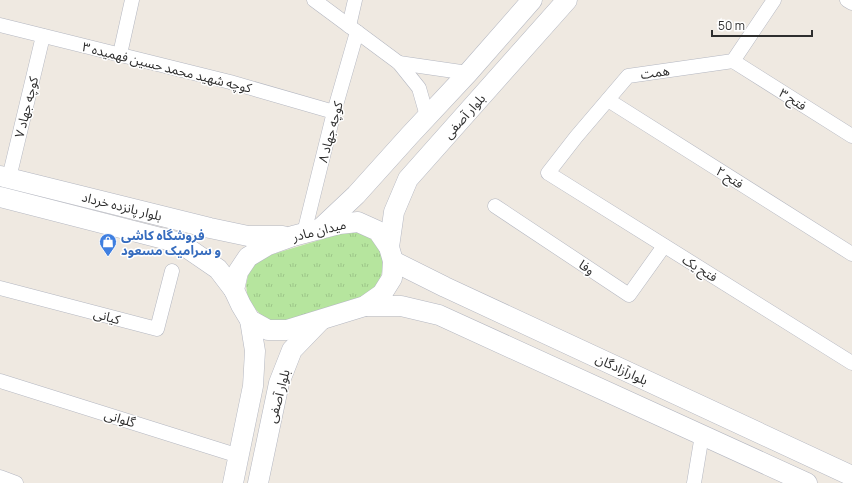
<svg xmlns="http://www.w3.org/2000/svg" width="852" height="483" font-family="Manrope,'Noto Sans Arabic',sans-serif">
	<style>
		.grass { fill: url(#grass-tufts) }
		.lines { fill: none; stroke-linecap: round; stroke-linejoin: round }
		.street-casing { stroke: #b4b7c1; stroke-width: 15 }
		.secondary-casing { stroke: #b4b7c1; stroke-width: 21 }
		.street { stroke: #fff; stroke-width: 14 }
		.secondary { stroke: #fff; stroke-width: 20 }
		.labels { text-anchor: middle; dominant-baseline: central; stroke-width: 3; stroke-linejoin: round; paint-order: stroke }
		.street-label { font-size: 13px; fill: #2e2e2e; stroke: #fff }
		.shop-label { font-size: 13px; font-weight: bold; fill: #366cbe; stroke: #fff; text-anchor: start }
	</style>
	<defs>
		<pattern id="grass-tufts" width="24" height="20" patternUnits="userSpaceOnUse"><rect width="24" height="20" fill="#b6e59e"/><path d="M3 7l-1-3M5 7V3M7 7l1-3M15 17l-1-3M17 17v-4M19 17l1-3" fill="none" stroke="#9dc588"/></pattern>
	</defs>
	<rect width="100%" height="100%" fill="#efe9e1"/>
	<path class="grass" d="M353,230l18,7 10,12 2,18 -4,18 -9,10 -93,28 -15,-7 -14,-15 -2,-16 3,-14 11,-13z"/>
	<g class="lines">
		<defs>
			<g id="street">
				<path d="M314,0l85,63 20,25 8,28"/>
				<path d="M774,0l-41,61 -105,15 -52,61 -28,36 304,190"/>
				<path d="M847,0l5,3"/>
				<path d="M0,25l230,57 104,30"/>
				<path d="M349,26l6,-26"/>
				<path d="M120,54l12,-54"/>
				<path d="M733,61l119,75"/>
				<path d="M399,63l69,10"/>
				<path d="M608,100l244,154"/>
				<path d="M9,178l34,-142"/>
				<path d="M495,206l134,89 35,-49"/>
				<path d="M304,233l30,-121 23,-80"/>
				<path d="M0,288l157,41 15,-58"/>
				<path d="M0,381l239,75"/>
				<path d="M0,477l16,6"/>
				<path d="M694,483l8,-48"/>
			</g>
			<g id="secondary">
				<path d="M0,176l210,52 38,8h35"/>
				<path d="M0,197l180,46 38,26 16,21"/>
				<path d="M358,222l20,9 11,16 4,14 -1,17 -10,16 -17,12 -78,24h-19l-18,-10 -9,-15 -7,-15 4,-18 10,-15 20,-12 25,-9 46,-12z"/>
				<path d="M322,227l34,-32 54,-60 58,-62 64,-73"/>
				<path d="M389,247l5,-35 14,-33 159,-179"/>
				<path d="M393,261l52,26 407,189"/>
				<path d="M365,306h36l38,9 368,168"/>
				<path d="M233,483l20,-97 2,-35 -5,-31"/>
				<path d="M258,483l21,-100 13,-33 28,-29"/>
			</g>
		</defs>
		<use href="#street" class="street-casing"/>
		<use href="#secondary" class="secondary-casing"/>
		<use href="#street" class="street"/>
		<use href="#secondary" class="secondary"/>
	</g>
	<defs>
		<symbol id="shop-pin" viewBox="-11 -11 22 30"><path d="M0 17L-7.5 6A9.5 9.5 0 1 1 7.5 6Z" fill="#3f7fe0" stroke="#fff"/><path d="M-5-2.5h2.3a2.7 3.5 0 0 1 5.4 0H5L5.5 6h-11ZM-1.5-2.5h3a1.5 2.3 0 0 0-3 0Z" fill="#fff"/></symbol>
	</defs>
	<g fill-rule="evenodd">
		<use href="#shop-pin" x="98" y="232" width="20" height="27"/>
	</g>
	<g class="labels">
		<g class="street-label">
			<text transform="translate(167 67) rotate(14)">کوچه شهید محمد حسین فهمیده ۳</text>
			<text transform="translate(655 72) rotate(-8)">همت</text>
			<text transform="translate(793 99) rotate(32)">فتح ۳</text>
			<text transform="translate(26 107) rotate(-76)">کوچه جهاد ۷</text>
			<text transform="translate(464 116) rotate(-48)">بلوار آصفی</text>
			<text transform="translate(330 132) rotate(-75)">کوچه جهاد ۸</text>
			<text transform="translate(730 177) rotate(32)">فتح ۲</text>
			<text transform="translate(122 206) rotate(14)">بلوار پانزده خرداد</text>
			<text transform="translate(319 230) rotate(-14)">میدان مادر</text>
			<text transform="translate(587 267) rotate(34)">وفا</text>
			<text transform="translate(700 268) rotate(32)">فتح یک</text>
			<text transform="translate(107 316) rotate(15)">کیانی</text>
			<text transform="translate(622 369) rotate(25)">بلوارآزادگان</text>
			<text transform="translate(278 396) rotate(-75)">بلوار آصفی</text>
			<text transform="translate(120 418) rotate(17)">گلوانی</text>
		</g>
		<g class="shop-label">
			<text x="121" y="235">فروشگاه کاشی<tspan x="121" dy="15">و سرامیک مسعود</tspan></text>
		</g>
	</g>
	<path d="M712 30v6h100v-6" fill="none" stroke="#2e2e2e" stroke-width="2"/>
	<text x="718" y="30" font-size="12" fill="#2e2e2e" stroke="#ffffff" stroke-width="3" paint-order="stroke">50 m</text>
</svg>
